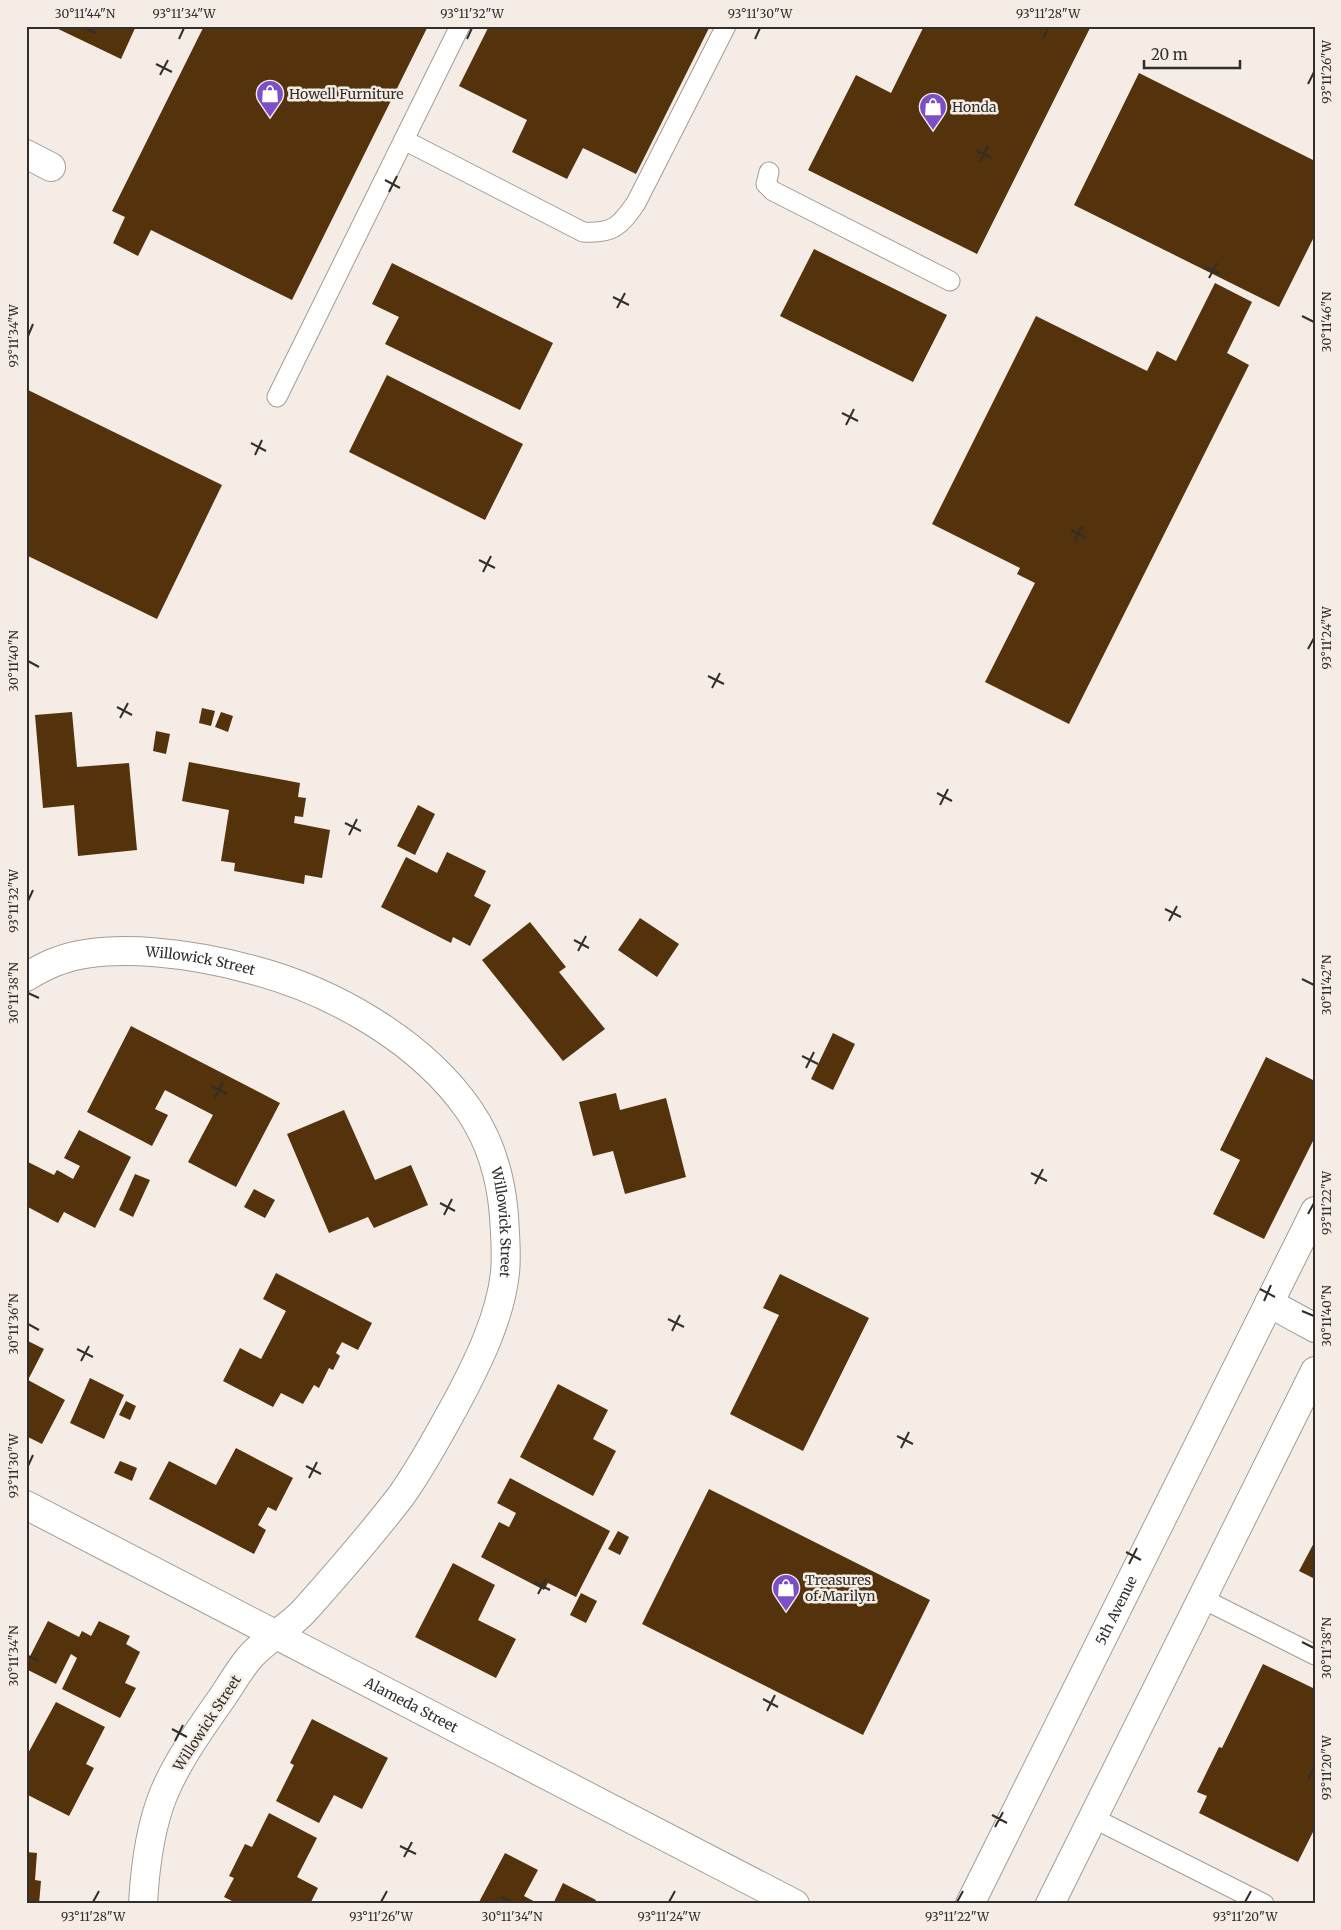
<svg xmlns="http://www.w3.org/2000/svg" width="1341" height="1930" font-family="Merriweather,serif">
	<style>
		.building { fill: #54320b }
		.lines { fill: none; stroke-linecap: round; stroke-linejoin: round }
		.service-casing { stroke: #a49c96; stroke-width: 21 }
		.minor-casing { stroke: #a49c96; stroke-width: 30 }
		.tertiary-casing { stroke: #a49c96; stroke-width: 30 }
		.service { stroke: #fff; stroke-width: 19 }
		.minor { stroke: #fff; stroke-width: 28 }
		.tertiary { stroke: #fff; stroke-width: 28 }
		.ticks { fill: none; stroke: #312e2b; stroke-width: 2 }
		.labels { text-anchor: middle; dominant-baseline: central; stroke-width: 5; stroke-linejoin: round; paint-order: stroke }
		.poi-label { font-size: 14px; fill: #312e2b; stroke: #f5ede5; text-anchor: start }
		.street-label { font-size: 14px; fill: #312e2b; stroke: #f5ede5 }
		.neatline { fill: none; stroke: #312e2b; stroke-width: 2 }
		.ticks-label { font-size: 12px; text-anchor: middle; fill: #312e2b }
	</style>
	<rect width="100%" height="100%" fill="#f5ede5"/>
	<g class="building">
		<path d="M52,26h84l-15,33z"/>
		<path d="M204,26h224l-136,274 -141,-70 -13,26 -25,-13 12,-26 -13,-6z"/>
		<path d="M489,26h221l-74,148 -53,-26 -16,31 -55,-27 15,-32 -68,-34z"/>
		<path d="M924,26h167l-114,228 -169,-84 48,-95 35,18z"/>
		<path d="M1139,73l176,88v74l-36,72 -205,-102z"/>
		<path d="M814,249l133,66 -34,67 -133,-66z"/>
		<path d="M392,263l161,80 -33,67 -135,-66 14,-27 -27,-13z"/>
		<path d="M1215,283l37,19 -25,51 22,12 -180,359 -84,-42 50,-99 -18,-9 3,-6 -88,-44 104,-208 111,55 10,-20 19,10z"/>
		<path d="M387,375l136,69 -38,76 -136,-68z"/>
		<path d="M26,389l196,96 -65,134 -131,-64z"/>
		<path d="M202,708l13,3 -4,15 -12,-3z"/>
		<path d="M72,712l5,55 52,-4 8,87 -59,6 -4,-51 -31,3 -8,-93z"/>
		<path d="M221,712l12,4 -5,16 -13,-5z"/>
		<path d="M156,731l14,3 -4,20 -13,-3z"/>
		<path d="M189,762l111,21 -2,14 8,1 -3,19 -8,-1 -1,7 36,7 -8,48 -17,-3 -1,9 -70,-13 1,-8 -14,-2 8,-51 -47,-9z"/>
		<path d="M418,805l17,9 -20,41 -18,-9z"/>
		<path d="M447,852l39,19 -12,25 17,9 -21,41 -17,-9 -2,6 -70,-36 25,-50 31,16z"/>
		<path d="M640,918l39,26 -22,33 -39,-27z"/>
		<path d="M530,922l36,45 -7,5 46,57 -42,32 -81,-101z"/>
		<path d="M131,1026l149,77 -44,84 -48,-25 25,-47 -48,-25 -10,19 13,6 -16,31 -65,-34z"/>
		<path d="M833,1033l22,11 -22,46 -22,-11z"/>
		<path d="M1266,1057l49,24v56l-51,102 -51,-25 27,-54 -20,-10z"/>
		<path d="M616,1093l4,17 46,-12 20,79 -61,17 -12,-43 -20,5 -14,-54z"/>
		<path d="M344,1110l31,70 36,-15 17,40 -54,23 -6,-11 -39,16 -42,-99z"/>
		<path d="M79,1130l52,27 -36,71 -31,-16 -6,11 -32,-17v-45l28,14 3,-5 16,9 7,-13 -16,-8z"/>
		<path d="M135,1174l15,6 -17,37 -14,-7z"/>
		<path d="M254,1189l21,11 -10,18 -21,-11z"/>
		<path d="M276,1273l96,50 -14,27 -16,-8 -6,11 4,3 -7,14 -4,-2 -10,20 -5,-3 -11,19 -22,-11 -8,14 -50,-26 17,-33 21,11 25,-48 -23,-12z"/>
		<path d="M780,1274l89,44 -66,133 -73,-37 49,-99 -16,-7z"/>
		<path d="M26,1340l18,9 -16,31 37,20 -23,44 -16,-8z"/>
		<path d="M90,1378l34,17 -20,44 -34,-16z"/>
		<path d="M558,1384l50,26 -15,29 23,12 -23,45 -73,-39z"/>
		<path d="M126,1401l10,5 -6,14 -11,-5z"/>
		<path d="M236,1448l57,30 -17,33 -8,-4 -10,18 8,5 -12,24 -105,-55 20,-38 47,24z"/>
		<path d="M120,1461l17,7 -5,13 -18,-8z"/>
		<path d="M510,1478l100,53 -34,66 -28,-14 -4,7 -63,-33 18,-35 10,5 7,-14 -19,-10z"/>
		<path d="M709,1489l221,111 -67,135 -221,-111z"/>
		<path d="M618,1531l11,6 -9,18 -12,-6z"/>
		<path d="M1315,1541v38l-16,-8z"/>
		<path d="M453,1563l42,22 -17,35 38,19 -20,39 -81,-41z"/>
		<path d="M581,1593l16,8 -11,22 -16,-8z"/>
		<path d="M48,1621l31,16 3,-6 9,5 8,-15 31,15 -4,8 14,8 -15,31 11,5 -16,30 -58,-29 15,-31 -6,-4 -15,30 -30,-15v-5z"/>
		<path d="M1263,1664l52,25v139l-17,34 -99,-49 8,-17 -10,-4 22,-45 3,1z"/>
		<path d="M56,1702l49,25 -19,37 8,4 -25,48 -43,-22v-37z"/>
		<path d="M312,1719l76,39 -26,51 -28,-14 -15,28 -43,-22 18,-36 -4,-2z"/>
		<path d="M269,1813l48,25 -20,39 21,11 -8,16h-72l-14,-7 10,-19 -5,-2 16,-32 7,3z"/>
		<path d="M26,1852l11,1 -2,27 6,1 -2,23h-13z"/>
		<path d="M505,1853l33,17 -14,26 15,8h-61z"/>
		<path d="M563,1883l33,17 -2,4h-41z"/>
	</g>
	<g class="lines">
		<defs>
			<g id="service">
				<path d="M404,140l179,92c30,2 37,-6 53,-29l90,-177"/>
				<path d="M769,172l-3,12 7,7 177,90"/>
				<path d="M277,397l183,-371"/>
				<path d="M1203,1599l112,56"/>
				<path d="M1093,1818l171,86"/>
			</g>
			<g id="minor">
				<path d="M26,154l25,13"/>
				<path id="s1" d="M26,977c10,-6 20,-12 32,-16 54,-20 141,-6 195,9 80,21 168,71 216,140 22,32 32,67 35,106 1,19 3,38 1,57 -5,44 -26,87 -46,125 -18,33 -36,67 -58,98 -30,39 -63,77 -96,114 -15,17 -38,28 -54,46 -12,13 -21,31 -32,46 -20,29 -41,58 -55,91 -14,34 -19,74 -21,111"/>
				<path id="s2" d="M26,1505l769,399"/>
			</g>
			<g id="tertiary">
				<path d="M1269,1303l46,25"/>
				<path id="s3" d="M970,1904l345,-693"/>
				<path d="M1050,1904l265,-533"/>
			</g>
		</defs>
		<use href="#service" class="service-casing"/>
		<use href="#minor" class="minor-casing"/>
		<use href="#tertiary" class="tertiary-casing"/>
		<use href="#service" class="service"/>
		<use href="#minor" class="minor"/>
		<use href="#tertiary" class="tertiary"/>
	</g>
	<path class="ticks" d="M85,28l11,5M179,39l5,-11M467,39l5,-11M755,39l5,-11M1043,39l5,-11M156,64l16,8M160,75l8,-15M1308,84l6,-12M976,150l16,8M980,162l8,-16M385,180l15,8M389,192l8,-16M1205,267l15,7M1209,278l8,-15M613,297l16,8M617,308l8,-15M1302,316l12,6M28,336l5,-12M842,413l16,8M846,425l8,-16M251,443l15,8M255,455l7,-15M1071,530l15,8M1075,541l7,-15M479,560l16,8M483,572l8,-16M1308,649l6,-11M28,661l11,6M708,676l16,8M712,688l8,-15M117,707l15,8M120,718l8,-15M937,793l15,8M940,805l8,-16M345,823l16,8M349,835l8,-16M28,901l5,-11M1165,909l16,8M1169,921l8,-15M574,940l15,8M578,951l8,-15M1302,979l12,6M28,993l11,5M802,1056l16,8M806,1068l8,-16M211,1086l16,8M215,1098l8,-16M1031,1173l16,8M1035,1184l8,-15M440,1203l15,8M1308,1214l6,-11M444,1215l8,-16M1260,1289l15,8M1264,1301l7,-16M1302,1311l12,5M668,1319l16,8M28,1324l11,6M672,1331l8,-16M77,1349l16,8M81,1361l8,-15M897,1436l16,8M901,1448l8,-16M28,1466l5,-11M306,1466l15,8M309,1478l8,-16M1126,1552l15,8M1129,1564l8,-16M534,1582l16,8M538,1594l8,-15M1302,1642l12,6M28,1656l11,5M763,1699l15,8M767,1711l8,-16M172,1729l15,8M175,1741l8,-16M1308,1779l6,-11M992,1815l15,8M995,1827l8,-15M400,1846l16,8M404,1857l8,-15M501,1897l11,5M93,1902l6,-11M381,1902l6,-11M669,1902l6,-11M957,1902l6,-11M1245,1902l6,-11"/>
	<defs>
		<symbol id="shop-pin" viewBox="-11 -11 22 30"><path d="M0 17L-7.5 6A9.5 9.5 0 1 1 7.5 6Z" fill="#7a4fc8" stroke="#f5ede5"/><path d="M-5-2.5h2.3a2.7 3.5 0 0 1 5.4 0H5L5.5 6h-11ZM-1.5-2.5h3a1.5 2.3 0 0 0-3 0Z" fill="#fff"/></symbol>
	</defs>
	<g fill-rule="evenodd">
		<use href="#shop-pin" x="254" y="78" width="32" height="43"/>
		<use href="#shop-pin" x="917" y="91" width="32" height="43"/>
		<use href="#shop-pin" x="770" y="1572" width="32" height="43"/>
	</g>
	<g class="labels">
		<g class="poi-label">
			<text x="289" y="94">Howell Furniture</text>
			<text x="952" y="107">Honda</text>
			<text x="805" y="1580">Treasures<tspan x="805" dy="16">of Marilyn</tspan></text>
		</g>
		<g class="street-label">
			<text stroke="none"><textPath href="#s1" startOffset="180">Willowick Street</textPath></text>
			<text stroke="none"><textPath href="#s1" startOffset="615">Willowick Street</textPath></text>
			<text stroke="none"><textPath href="#s3" startOffset="328">5th Avenue</textPath></text>
			<text stroke="none"><textPath href="#s2" startOffset="434">Alameda Street</textPath></text>
			<text transform="translate(207 1723) rotate(-57)">Willowick Street</text>
		</g>
	</g>
	<rect width="1341" height="1930" fill="none" stroke="#f5ede5" stroke-width="55"/>
	<path d="M1144 60v8h96v-8" fill="none" stroke="#312e2b" stroke-width="2.5"/>
	<text x="1151" y="60" font-size="15" fill="#312e2b" stroke="#f5ede5" stroke-width="4" paint-order="stroke">20 m</text>
	<rect x="28" y="28" width="1286" height="1874" class="neatline"/>
	<g class="ticks-label">
		<text x="85" y="18">30°11'44"N</text>
		<text x="184" y="18">93°11'34"W</text>
		<text x="472" y="18">93°11'32"W</text>
		<text x="760" y="18">93°11'30"W</text>
		<text x="1048" y="18">93°11'28"W</text>
		<text transform="translate(1327 72) rotate(-90)" y="4">93°11'26"W</text>
		<text transform="translate(1327 322) rotate(-90)" y="4">30°11'46"N</text>
		<text transform="translate(14 336) rotate(-90)" y="4">93°11'34"W</text>
		<text transform="translate(1327 638) rotate(-90)" y="4">93°11'24"W</text>
		<text transform="translate(14 661) rotate(-90)" y="4">30°11'40"N</text>
		<text transform="translate(14 901) rotate(-90)" y="4">93°11'32"W</text>
		<text transform="translate(1327 985) rotate(-90)" y="4">30°11'42"N</text>
		<text transform="translate(14 993) rotate(-90)" y="4">30°11'38"N</text>
		<text transform="translate(1327 1203) rotate(-90)" y="4">93°11'22"W</text>
		<text transform="translate(1327 1316) rotate(-90)" y="4">30°11'40"N</text>
		<text transform="translate(14 1324) rotate(-90)" y="4">30°11'36"N</text>
		<text transform="translate(14 1466) rotate(-90)" y="4">93°11'30"W</text>
		<text transform="translate(1327 1648) rotate(-90)" y="4">30°11'38"N</text>
		<text transform="translate(14 1656) rotate(-90)" y="4">30°11'34"N</text>
		<text transform="translate(1327 1768) rotate(-90)" y="4">93°11'20"W</text>
		<text x="93" y="1921">93°11'28"W</text>
		<text x="381" y="1921">93°11'26"W</text>
		<text x="512" y="1921">30°11'34"N</text>
		<text x="669" y="1921">93°11'24"W</text>
		<text x="957" y="1921">93°11'22"W</text>
		<text x="1245" y="1921">93°11'20"W</text>
	</g>
</svg>
